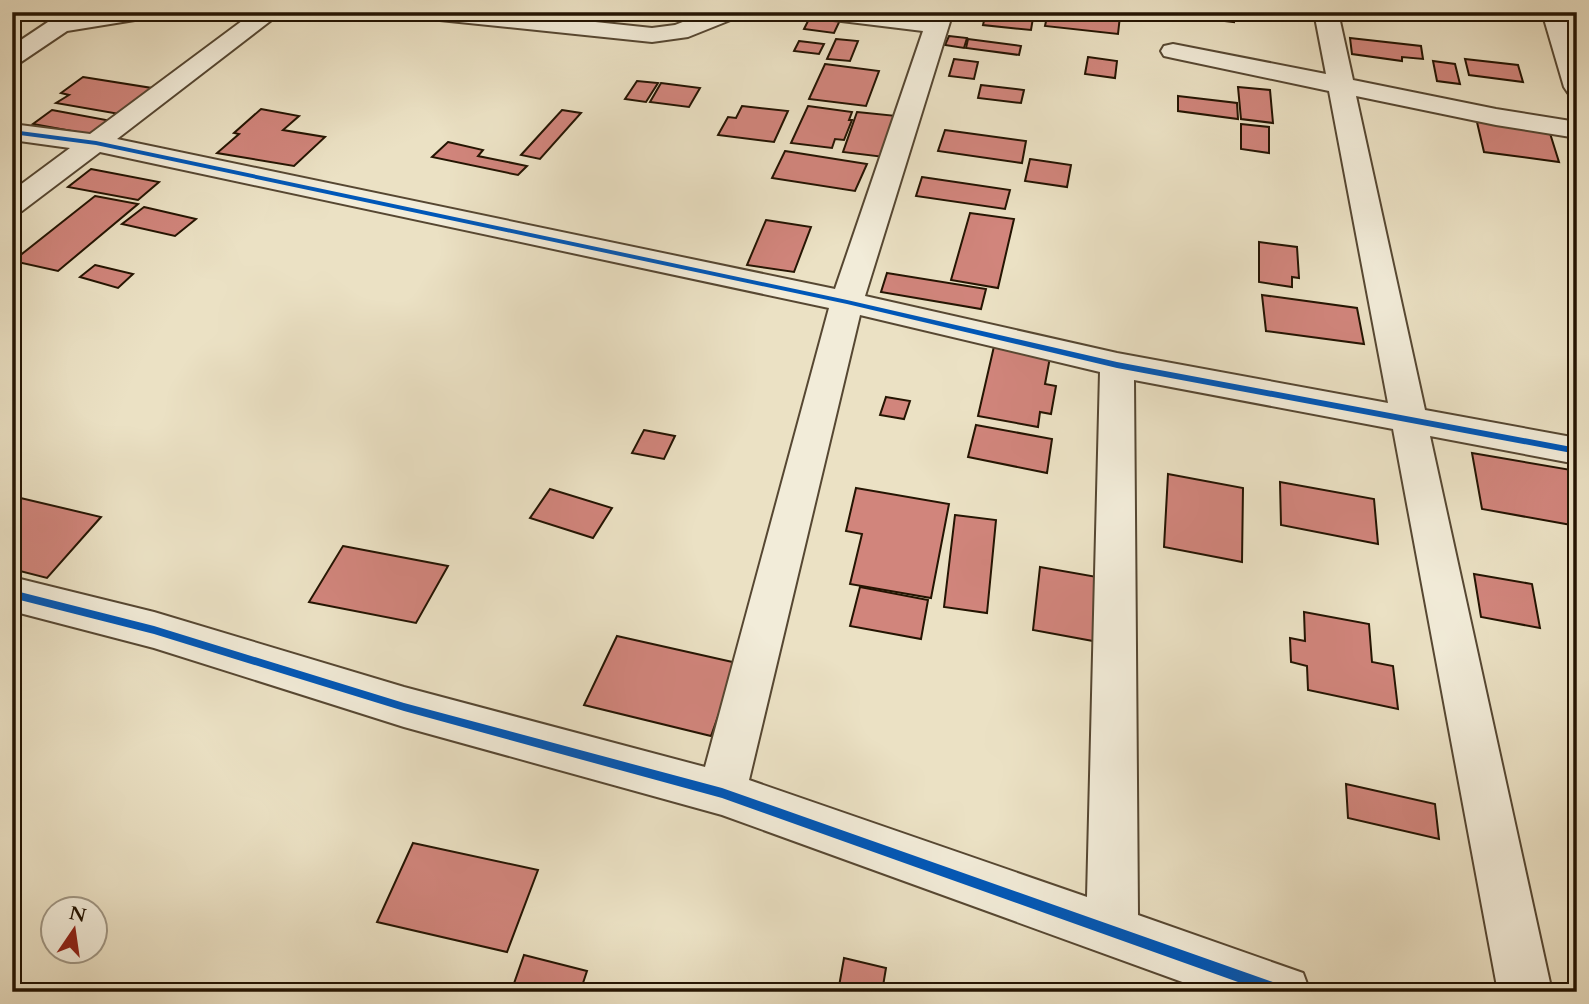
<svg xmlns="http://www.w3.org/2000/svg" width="1589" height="1004" font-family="Cardo,serif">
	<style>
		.building { fill: #d1857c; stroke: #241402; stroke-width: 2 }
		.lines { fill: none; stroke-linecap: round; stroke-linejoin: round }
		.minor-casing { stroke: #564732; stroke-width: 4 }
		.minor { fill: #f2ecd9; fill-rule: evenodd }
		.cycleway-casing { stroke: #f2ecd9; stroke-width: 4 }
		.cycleway { fill: #0057b8; fill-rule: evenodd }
	</style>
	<rect width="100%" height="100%" fill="#ebe1c4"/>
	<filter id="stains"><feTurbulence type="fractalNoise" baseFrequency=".00286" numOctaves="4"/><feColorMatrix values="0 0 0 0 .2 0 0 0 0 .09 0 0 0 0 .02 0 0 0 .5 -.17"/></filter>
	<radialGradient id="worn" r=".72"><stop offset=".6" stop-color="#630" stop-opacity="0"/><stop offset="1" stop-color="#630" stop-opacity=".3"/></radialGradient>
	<g class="building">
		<path d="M986,12h48l-3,18 -48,-5z"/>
		<path d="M1048,12l72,4 -2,18 -73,-8z"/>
		<path d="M1183,12h50l1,10 -51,-6z"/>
		<path d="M1441,12h55l1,5 -6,-1v4z"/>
		<path d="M811,15l30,3 -7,15 -30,-4z"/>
		<path d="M949,36l18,2 -3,10 -19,-3z"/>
		<path d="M1350,38l71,8 2,13 -21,-2v4l-50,-7z"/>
		<path d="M836,39l22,2 -8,20 -23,-2z"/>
		<path d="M968,39l53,7 -2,9 -53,-7z"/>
		<path d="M799,41l25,3 -5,10 -25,-3z"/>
		<path d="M1088,57l29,4 -2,17 -30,-4z"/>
		<path d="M954,59l24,3 -4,17 -25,-3z"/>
		<path d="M1465,59l53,6 5,17 -54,-7z"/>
		<path d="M1433,61l22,3 5,20 -23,-3z"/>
		<path d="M825,64l54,7 -13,35 -57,-7z"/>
		<path d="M83,77l75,12 -33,26 -69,-12 13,-8 -8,-2z"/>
		<path d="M637,81l21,2 -12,19 -21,-3z"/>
		<path d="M661,83l39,5 -11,19 -39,-5z"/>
		<path d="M981,85l43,5 -3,13 -43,-5z"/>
		<path d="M1238,87l32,3 3,33 -32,-4z"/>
		<path d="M1178,96l59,7 1,16 -60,-8z"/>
		<path d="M742,106l46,5 -14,31 -56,-7 10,-18 8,1z"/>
		<path d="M808,106l44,6 -3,8h3l-8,20 -9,-1 -3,9 -41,-5z"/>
		<path d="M261,109l38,7 -16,14 42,7 -31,29 -77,-13 22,-19 -5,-1z"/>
		<path d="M52,110l65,12 -18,14 -66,-12z"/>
		<path d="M562,110l19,3 -41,46 -19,-4z"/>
		<path d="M857,112l40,4 -13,41 -41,-5z"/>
		<path d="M1476,118l72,9 11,35 -75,-10z"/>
		<path d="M1241,124l28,3v26l-28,-4z"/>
		<path d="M945,130l81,11 -4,22 -84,-12z"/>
		<path d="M448,142l35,8 -5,6 49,10 -9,9 -86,-18z"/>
		<path d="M785,151l82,13 -12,27 -83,-13z"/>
		<path d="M1030,159l41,6 -4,22 -42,-6z"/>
		<path d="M91,169l68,13 -21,18 -70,-13z"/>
		<path d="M922,177l88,13 -5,19 -89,-13z"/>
		<path d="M95,196l43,8 -80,67 -45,-10z"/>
		<path d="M144,207l52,12 -21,17 -53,-12z"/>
		<path d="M970,213l44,6 -16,69 -47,-8z"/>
		<path d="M766,220l45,7 -17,45 -47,-7z"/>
		<path d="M1259,242l38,5 2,31 -7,-1v10l-33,-5z"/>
		<path d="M95,265l38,9 -15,14 -38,-11z"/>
		<path d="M887,273l99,16 -5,20 -100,-17z"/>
		<path d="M1262,295l95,13 7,36 -98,-13z"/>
		<path d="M995,342l56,10 -6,32 11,2 -5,28 -11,-2 -2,15 -60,-11z"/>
		<path d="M886,397l24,4 -6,18 -24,-4z"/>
		<path d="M976,425l76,14 -5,34 -79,-16z"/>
		<path d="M644,430l31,6 -11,23 -32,-6z"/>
		<path d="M1472,453l105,18v55l-95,-17z"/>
		<path d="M1168,474l75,14 -1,74 -78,-15z"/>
		<path d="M1280,482l94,17 4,45 -97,-19z"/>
		<path d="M856,488l93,16 -18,94 -81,-14 12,-50 -16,-3z"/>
		<path d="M550,489l62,19 -19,30 -63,-20z"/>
		<path d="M12,496l89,21 -54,61 -35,-9z"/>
		<path d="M955,515l41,5 -9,93 -43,-6z"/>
		<path d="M343,546l105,20 -32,57 -107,-21z"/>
		<path d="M1040,567l57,10 -4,64 -60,-11z"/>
		<path d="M1474,574l58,10 8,44 -59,-11z"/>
		<path d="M860,587l68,13 -7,39 -71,-13z"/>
		<path d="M1304,612l65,12 3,38 21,4 5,43 -90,-19 -1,-24 -16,-4 -1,-24 15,3z"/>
		<path d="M617,636l120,27 -26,73 -127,-31z"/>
		<path d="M1346,784l89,20 4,35 -91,-21z"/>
		<path d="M413,843l125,27 -31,82 -130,-30z"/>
		<path d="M524,955l63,16 -7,21h-69z"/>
		<path d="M844,958l42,10 -4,24h-44z"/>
	</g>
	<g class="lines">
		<defs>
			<g id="minor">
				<path d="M63,12h90l-4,5 -8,2 -74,12 -46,31 -9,2v-18z"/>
				<path d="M254,12h28l-165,127 718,150 88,-258 -98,-12 -8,-2 -4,-5h76l39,5 1,-5h24l-88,284 252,57 271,50 -59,-312 -156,-33 -9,-2 -3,-5 3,-5 9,-2 153,30 -12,-62h24l15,68 143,29 81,13v16l-81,-13 -140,-29 69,314 152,28v26l-147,-28 122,556h-54l-105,-563 -259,-49 4,535 165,58 7,19h-100l-488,-177 -318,-88 -250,-79 -142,-37v-34l142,35 250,75 301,80 124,-459 -729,-156 -78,59 -10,3v-23l58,-43 -58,-8v-16l78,10zM860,315l240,57 -13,525 -338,-117z"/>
				<path d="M418,12h84l150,16 23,-3 33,-13h34l-4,5 -50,20 -36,5 -222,-23 -8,-2z"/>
				<path d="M1542,12h24l11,34v49l-9,-2 -4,-6z"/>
			</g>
		</defs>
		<use href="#minor" class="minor-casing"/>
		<use href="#minor" class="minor"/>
		<defs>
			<g id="cycleway">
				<path d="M12,130l84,11 751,159 270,62 460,86v6l-460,-86 -270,-64 -751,-159 -84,-11z"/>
				<path d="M12,590l142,36 250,77 318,85 562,198 4,2 2,4h-24l-544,-194 -318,-87 -250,-77 -142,-36z"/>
			</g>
		</defs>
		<use href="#cycleway" class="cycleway-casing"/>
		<use href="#cycleway" class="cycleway"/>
	</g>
	<rect width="1589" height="1004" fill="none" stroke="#ebe1c4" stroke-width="42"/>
	<rect x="14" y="14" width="1561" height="976" fill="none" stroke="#241402" stroke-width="3.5"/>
	<rect x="21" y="21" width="1547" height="962" fill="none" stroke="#241402" stroke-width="2"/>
	<g transform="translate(74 930) rotate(13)"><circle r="33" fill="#f2ecd9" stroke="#a09683" stroke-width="2"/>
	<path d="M0-5L12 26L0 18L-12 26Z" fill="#8f2418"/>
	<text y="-10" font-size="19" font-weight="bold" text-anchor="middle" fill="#241402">N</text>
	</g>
	<rect width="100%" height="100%" filter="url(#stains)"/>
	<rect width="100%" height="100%" fill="url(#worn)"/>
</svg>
